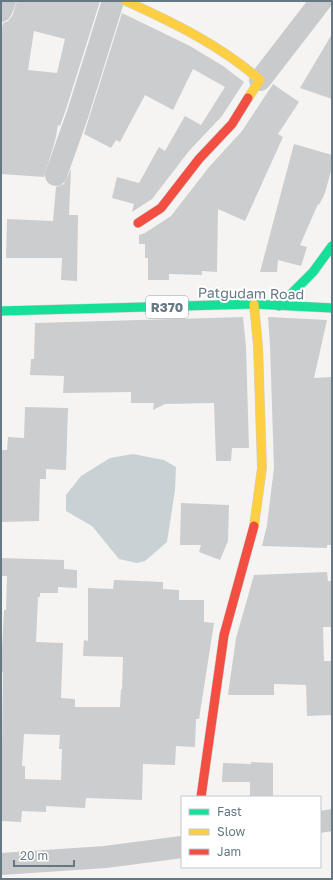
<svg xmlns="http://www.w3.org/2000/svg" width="333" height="880" font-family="'Golos Text',sans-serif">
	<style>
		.water { fill: #c8d2d4 }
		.building { fill: #cccdce; fill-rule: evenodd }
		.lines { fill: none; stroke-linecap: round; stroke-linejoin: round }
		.fast-casing { stroke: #d0d1d2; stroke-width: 10 }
		.slow-casing { stroke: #d0d1d2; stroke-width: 10 }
		.jam-casing { stroke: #d0d1d2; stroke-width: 10 }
		.street { stroke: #c9cacb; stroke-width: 22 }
		.fast { stroke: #16e098; stroke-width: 9 }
		.slow { stroke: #ffcf43; stroke-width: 9 }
		.jam { stroke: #f24e42; stroke-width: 9 }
		.labels { text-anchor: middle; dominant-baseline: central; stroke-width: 4; stroke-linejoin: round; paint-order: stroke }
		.shield { fill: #fff; stroke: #93a0a8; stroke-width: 1 }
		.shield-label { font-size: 13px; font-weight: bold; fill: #657883 }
		.street-label { font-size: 14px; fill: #657883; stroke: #fff }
	</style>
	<rect width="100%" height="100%" fill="#f5f4f3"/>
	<path class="water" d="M133,454l31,6 12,7 -1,23 -8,52 -22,19 -8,2 -18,-4 -27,-33 -26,-15v-16l15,-19 29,-18z"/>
	<g class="building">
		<path d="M17,1h83l-34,108 -6,17 -2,-1 -3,16 -11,36 -43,-3v-141l2,-10 5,-2 4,-5zM34,31l31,8 -8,34 -29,-3z"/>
		<path d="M122,13l68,33 33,20 21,16 -22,34 -33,35 -37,48 -20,13 2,-8 -22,-6 5,-21 22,6 20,-36 6,4 20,-35 16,9 24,-38 -32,-18 -20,41 -28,-15 -25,47 -4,-2 -5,8 -27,-14z"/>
		<path d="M332,34v65l-32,-11z"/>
		<path d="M273,84l26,18 -21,32 5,3 -38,84 -27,-12 -1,63 -15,-1v4l-33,-1v6h-21v-22h-3v-14h-6v-9l6,-2 26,-17 38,-49 33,-36z"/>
		<path d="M294,144l38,11v12l-7,26 -6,12 -1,-1 -18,41 7,2 -6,19 -23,-6 -1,12h-17z"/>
		<path d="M71,169l-2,46h9l-1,66 -16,-1 1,-22h-56l1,-39 46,2 3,-34 8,-3z"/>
		<path d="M243,317l3,30 3,101h-17l-1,13h-15l-2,-58 -49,1 -12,6 1,-7h-23v-11l-68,1 1,-17 -34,-1 1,-16h3l1,-36z"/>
		<path d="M268,317l59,3 -13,58 18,-1v168h-5v3l-65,-2 5,-21 7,-57 -4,-122z"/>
		<path d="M25,407l43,1 -2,62 -20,-1v10h-6l-1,42 -38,1v-72h6l1,-13 16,1z"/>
		<path d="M181,503l48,2 -1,36 -8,19 -21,-8 2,-7h-21z"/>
		<path d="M1,558l63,2v9l13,1v18l-19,-1v6h-18v4h-2l-2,45 27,1 -2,55 14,1v8h45l1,-18 1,1 1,-33 -40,-1 1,-16 4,1v-53l25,1 1,-9 49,2v7l16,1v10h25v22l10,1 -15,96h-3l-1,28 -19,-1 -1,19 -32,-1 -1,36 -56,-2 -1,10 -39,-2v6l-24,-1 -1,11 -20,-1 2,-149h-2l3,-62h2l1,-34h-6zM24,734l36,1 -1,14h3l-1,31 -36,-1v-13h-3z"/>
		<path d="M327,572l1,9h4v46h-9l1,34h8v54l-25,1 -1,-31 -32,-1v11h-46l8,-57 18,-63z"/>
		<path d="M251,762l22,1v34h-23v-15h-28l1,-19 28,1z"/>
	</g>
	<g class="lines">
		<defs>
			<g id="fast">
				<path d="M279,306l34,-34 19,-26"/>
				<path d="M1,311l253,-7 78,4"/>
			</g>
			<g id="slow">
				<path d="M126,1c48,22 94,44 134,79l-12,18"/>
				<path d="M254,304l4,42 4,122 -8,58"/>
			</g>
			<g id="jam">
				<path d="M138,223l23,-15 38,-49 33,-35 16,-26"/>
				<path d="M201,797l23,-162 30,-109"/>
			</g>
		</defs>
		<use href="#fast" class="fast-casing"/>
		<use href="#slow" class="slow-casing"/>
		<use href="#jam" class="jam-casing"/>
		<g class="street">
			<path d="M1,11l4,-10"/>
			<path d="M260,80l61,-79"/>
			<path d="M56,175l22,-62 35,-112"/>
			<path d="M320,822l12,-2"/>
			<path d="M1,864l104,-7 77,-10"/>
		</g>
		<use href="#fast" class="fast"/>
		<use href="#slow" class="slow"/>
		<use href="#jam" class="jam"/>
	</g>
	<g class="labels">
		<rect class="shield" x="146" y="296" width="42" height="22" rx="3"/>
		<g class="shield-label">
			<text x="167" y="307">R370</text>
		</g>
		<g class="street-label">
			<text transform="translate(251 293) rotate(1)">Patgudam Road</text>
		</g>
	</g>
	<rect width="333" height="880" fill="none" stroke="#657883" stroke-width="4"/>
	<rect x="181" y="796" width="140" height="72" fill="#ffffff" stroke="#c1c9cd"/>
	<rect x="189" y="809" width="20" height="6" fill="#16e098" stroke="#c1c9cd"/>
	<text x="217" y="816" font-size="12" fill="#657883">Fast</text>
	<rect x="189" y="829" width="20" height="6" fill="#ffcf43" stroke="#c1c9cd"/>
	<text x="217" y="836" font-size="12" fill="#657883">Slow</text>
	<rect x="189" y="849" width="20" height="6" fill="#f24e42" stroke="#c1c9cd"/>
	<text x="217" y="856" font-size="12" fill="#657883">Jam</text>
	<path d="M14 860v6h60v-6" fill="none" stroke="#657883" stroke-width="2"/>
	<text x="20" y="860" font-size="12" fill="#657883" stroke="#ffffff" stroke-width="3" paint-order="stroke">20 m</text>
</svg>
